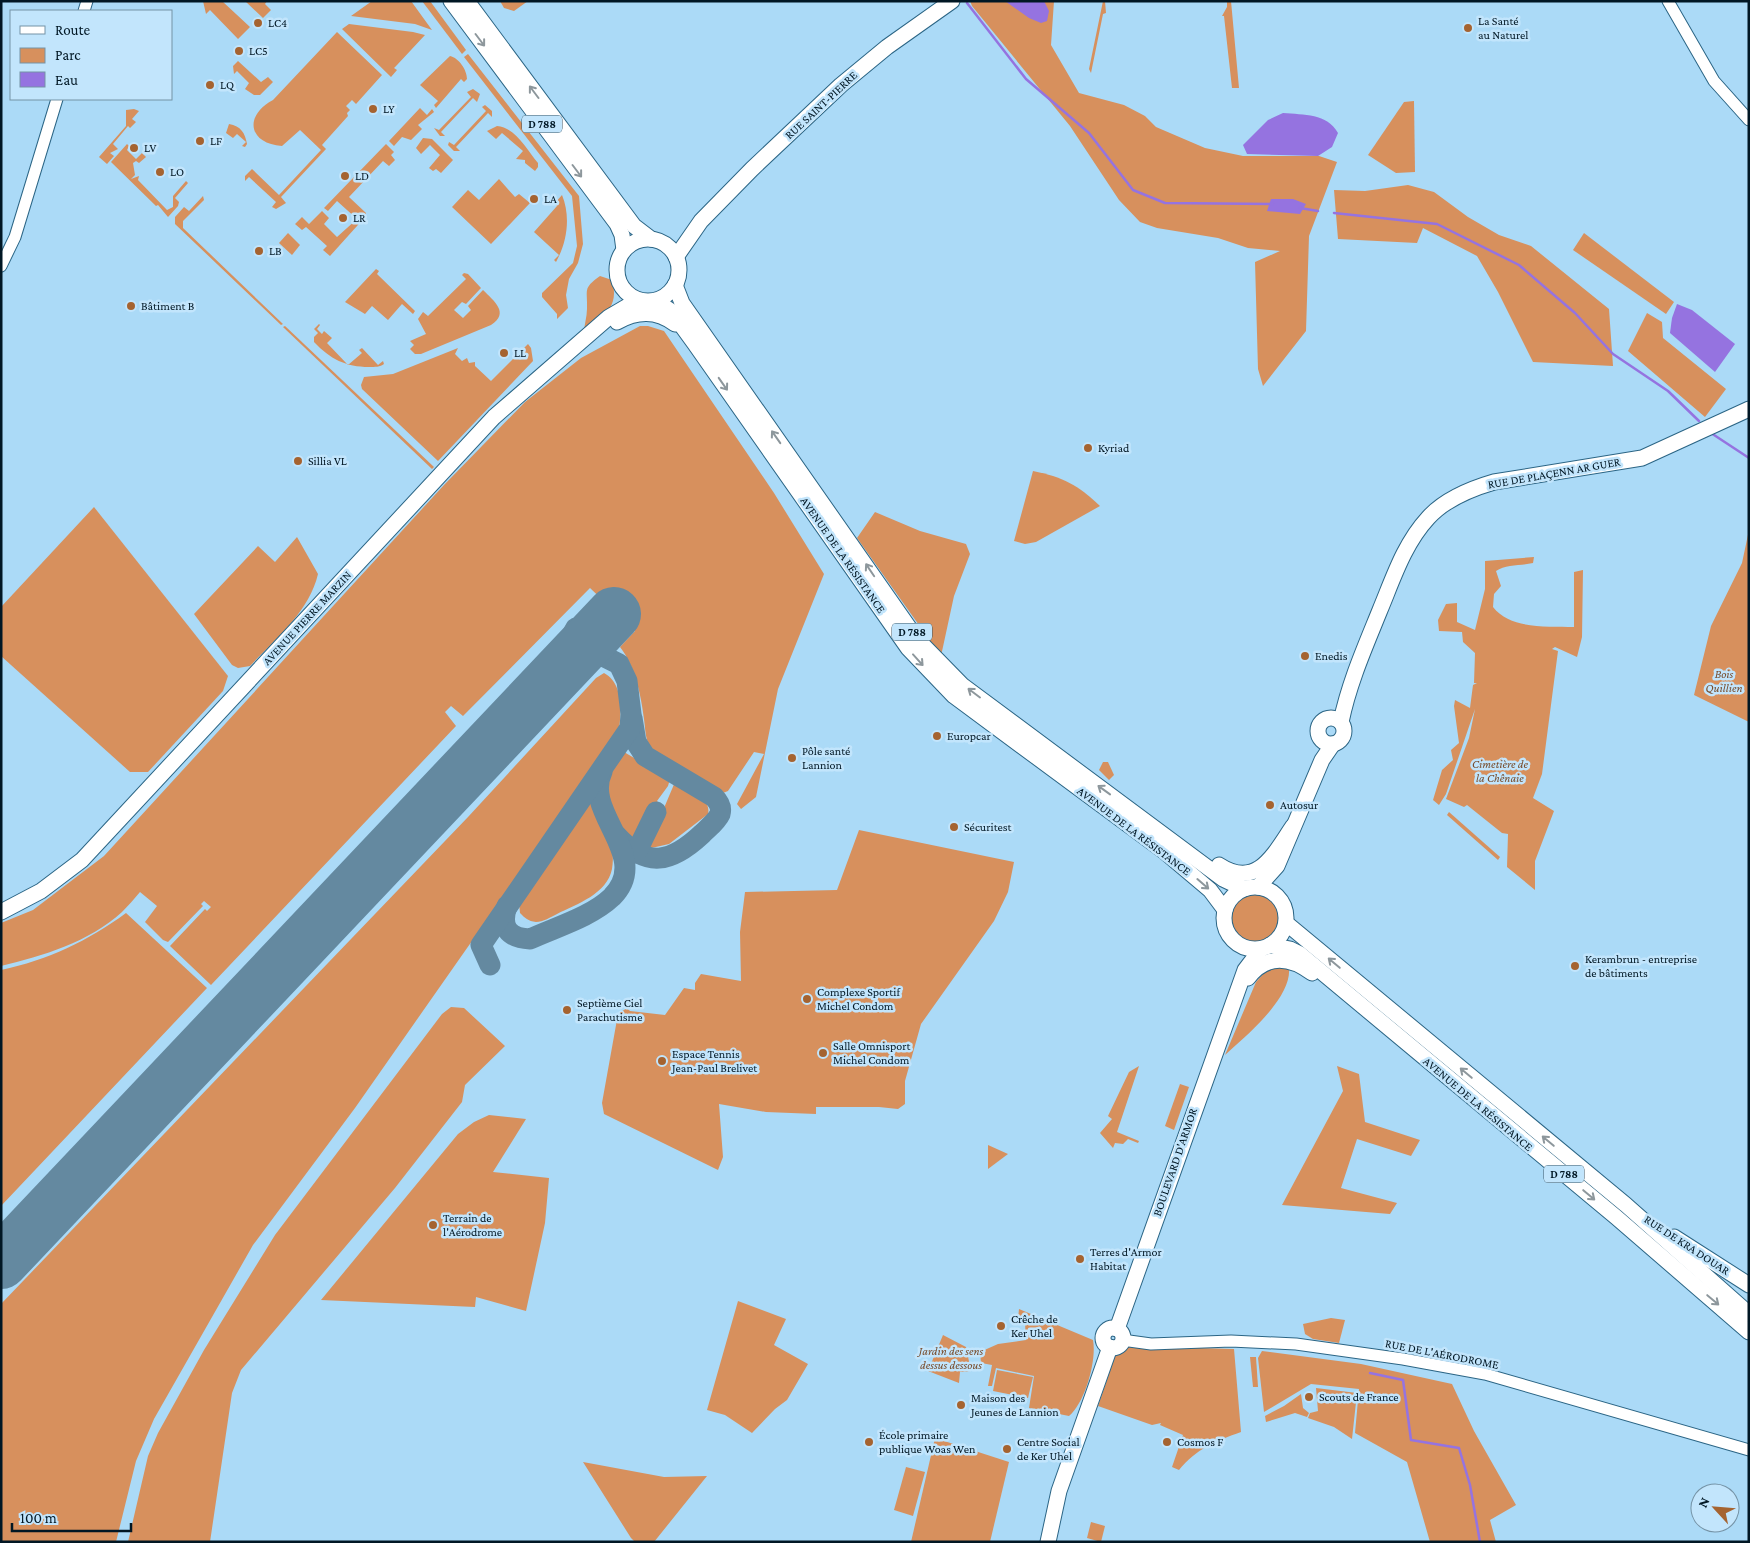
<svg xmlns="http://www.w3.org/2000/svg" width="1750" height="1543" font-family="'Crimson Pro',serif">
	<style>
		.green { fill: #d7905d }
		.water { fill: #9573e0 }
		.lines { fill: none; stroke-linecap: round; stroke-linejoin: round }
		.stream { stroke: #9573e0; stroke-width: 2.5 }
		.taxiway { stroke: #6489a0; stroke-width: 21 }
		.runway { stroke: #6489a0; stroke-width: 54 }
		.minor-casing { stroke: #2b6585; stroke-width: 13 }
		.major-casing { stroke: #2b6585; stroke-width: 17 }
		.minor { stroke: #fff; stroke-width: 11 }
		.major { stroke: #fff; stroke-width: 15 }
		.oneway { stroke: #8d979c }
		.poi-dot { fill: #a56330; stroke: #c2e5fc; stroke-width: 2 }
		.labels { text-anchor: middle; dominant-baseline: central; stroke-width: 5; stroke-linejoin: round; paint-order: stroke }
		.shield { fill: #c2e5fc; stroke: #3b5565; stroke-width: 1 }
		.shield-label { font-size: 11px; font-weight: bold; fill: #011724 }
		.poi-label { font-size: 12px; fill: #011724; stroke: #c2e5fc; text-anchor: start }
		.street-label { font-size: 12px; fill: #011724; stroke: #c2e5fc }
		.park-label { font-size: 12px; font-style: italic; fill: #774b2a; stroke: #c2e5fc }
	</style>
	<rect width="100%" height="100%" fill="#abdaf7"/>
	<g class="green">
		<path d="M203,1h19l28,26 -12,12 -28,-29 -4,4z"/>
		<path d="M245,1h22l-2,3 6,6 -8,8z"/>
		<path d="M372,1h39l21,29 -17,-6 -64,-8z"/>
		<path d="M422,1h8l36,49 -4,4z"/>
		<path d="M500,1h28l-14,10 -10,-3z"/>
		<path d="M970,1h84l-3,44 28,48 45,12 21,11 11,11 49,21 38,8h76l18,6 -28,74 -3,95 -43,55 -5,-17 -3,-107 25,-11 -32,-3 -30,-10 -61,-10 -17,-6 -21,-22 -49,-74 -98,-120z"/>
		<path d="M1103,1h2l1,12 -3,1 -12,59 -2,-4z"/>
		<path d="M1227,1h4l8,87h-7l-8,-72h-2l5,-9z"/>
		<path d="M349,24l64,8 12,3 -28,30 -3,3 3,2 -6,7 -49,-48z"/>
		<path d="M337,32l45,43 -26,29 -4,-4 -6,6 4,4 -3,3 1,3 -26,29 4,4 -45,48 5,6 -10,6 -4,-2 4,-5 -27,-25 -4,4v-5l7,-7 27,26 42,-45 -21,-20 -18,16c-33,-2 -39,-30 -9,-46z"/>
		<path d="M468,54l111,142 4,48 -5,19 -9,16 -3,16 2,13 -11,11v-5l-15,-17v-4l31,-30 4,-17 -5,-50 -108,-139z"/>
		<path d="M450,56c9,2 17,14 17,23l-3,3 -3,-3 -25,29 -2,-3 4,-4 -18,-16z"/>
		<path d="M238,61l23,21 7,-5 5,5 -13,13h-6l-9,-6 4,-6 -12,-12 -3,3 -1,-8z"/>
		<path d="M473,89l7,5 -3,8 -4,-4 -32,34 4,4h-5l-6,-8 5,2 32,-33 -4,-5z"/>
		<path d="M1414,101l1,71 -19,1 -28,-18 36,-53z"/>
		<path d="M485,105l7,6v6l-4,-4 -32,34 4,4h-6l-6,-6 1,-3 5,3 32,-34 -4,-4z"/>
		<path d="M420,108l7,7 5,-6 2,3 -16,13 4,4 -11,11 -9,-3 -8,9 -5,-5z"/>
		<path d="M134,109l5,2 -7,8 4,3 -6,6 -2,-2 -15,18 5,5 -8,4 4,3 -7,8 -8,-7 27,-31v-16z"/>
		<path d="M229,124c12,2 16,9 18,20l-2,3 -3,-1 4,-4 -9,-8 -4,4 -7,-5z"/>
		<path d="M497,126c18,1 30,24 41,37v4l-3,4 -10,-8v-3l-9,-1 7,-8 -21,-18 -6,6 -9,-8z"/>
		<path d="M423,138l9,1 21,21 -12,13 -5,-4 -3,2 -4,-3 11,-13 -10,-10 -9,9 -5,-6z"/>
		<path d="M127,144l2,2 -2,4 9,9 6,-6 4,4 -7,6 -3,-2 -3,2 2,12 -4,4 8,-3 -1,4 29,30 6,-3v-11l13,-15 2,2 -13,15 4,4 -1,4 -10,11 -10,-12 -2,1 -45,-44z"/>
		<path d="M386,144l8,8 -3,3 4,5 -6,6 -6,-5 -34,36 17,16v3l-36,40 -7,-6 4,-4 -21,-19 -4,3 -7,-6 7,-7 7,7 13,-13 7,7 -5,6 13,13 20,-18 -20,-18 -9,10 -4,-3z"/>
		<path d="M499,179l16,18 4,-3 11,9 -39,41 -39,-37 16,-17 11,10z"/>
		<path d="M1408,185l26,7 34,25 31,18 32,11 78,63 4,57 -80,-4 -35,-70 -21,-36 -54,-28 -6,15 -79,-4 -4,-49 31,1z"/>
		<path d="M562,195c9,22 5,47 -6,67l-2,-2 5,-5 -25,-23 23,-26 -2,-3z"/>
		<path d="M203,196l1,4 -21,21v7l100,96 -2,1 -106,-101v-7l9,-10 5,4z"/>
		<path d="M288,233l12,12 -8,10 -13,-12z"/>
		<path d="M1584,233l90,69 -8,12 -93,-64z"/>
		<path d="M376,269l3,2 -2,3 38,37 -2,3 -11,-10 -14,16 -16,-14 -7,8 -20,-12z"/>
		<path d="M464,273l4,1 13,14 -15,16 -4,-2 -8,8 9,8 8,-8 -3,-4 15,-16c11,11 27,23 8,35l-70,29h-6l-5,-5 4,-4 -4,-4 16,-7 -8,-15 5,-7 5,4 38,-37 -4,-4z"/>
		<path d="M600,276l12,4c8,28 -9,36 -28,53 0,-8 3,-16 3,-24 1,-20 -5,-20 13,-33z"/>
		<path d="M1647,313l15,9 1,16 63,51 -21,28 -77,-66z"/>
		<path d="M319,324l1,1 -3,4 5,5 2,-3 8,7 -5,5 21,22 14,-12 -3,-3 3,-2 16,17 5,-4 1,3c-4,3 -9,3 -15,3 -23,0 -39,-8 -55,-25v-5l4,-4 -4,-4z"/>
		<path d="M285,326l149,141 -2,2 -149,-142z"/>
		<path d="M640,326h8l16,5 110,162 50,81 -46,115 -22,108 -15,12 -4,-5 27,-50 -10,-2 -26,39 -5,2 -8,-1 -59,-37c-11,-12 -10,-21 -12,-36 -3,-24 -9,-53 -24,-72l15,-16 -45,-43 -127,128 -12,-10 -6,6 11,14 -245,259 -41,-39 35,-37 2,2 4,-4 -7,-6 -3,3 2,2 -35,36 -5,-2 -18,-18 12,-16 -17,-14c-6,7 -12,14 -18,20 -33,30 -79,44 -121,54v-43l32,-13 71,-54 340,-371 81,-83 56,-44z"/>
		<path d="M528,344l3,4 2,13 -95,100 -76,-72 -1,-4 3,-8 29,-3 65,-26 -3,6 7,7 5,-3 2,5 6,-1v4l16,15z"/>
		<path d="M1033,471c30,6 45,14 67,35l-64,36 -11,2 -11,-3z"/>
		<path d="M94,507l134,169 -5,15 -75,81h-18l-129,-116v-49z"/>
		<path d="M875,512l45,19 46,13 4,10 -16,42 -13,60 -84,-118z"/>
		<path d="M1749,530v192l-55,-27 17,-69 31,-63z"/>
		<path d="M297,537l21,37c-9,38 -42,64 -68,92l-12,2 -6,-3 -38,-51 64,-68 17,16z"/>
		<path d="M1534,557l-1,6c-13,3 -27,1 -37,8l5,15 -7,8 -1,13c18,23 54,19 81,20v-55l9,-2 -1,67 -5,20 -22,-10 -3,2 6,2 -16,123 -9,24 21,13 -19,50v29l-28,-23 1,-33 -6,-1 -35,-28 -3,2 -18,-8 23,-61 6,-29 -29,85 -7,11 -6,-5 9,-30 11,-10 -2,-10 8,-7 -5,-37 1,-6 15,8 3,-23 4,-2h-3l1,-30 -12,-11 -1,-10 -23,-1 -1,-11 8,-16 11,-1v19l18,8 10,-41v-28z"/>
		<path d="M604,673c20,11 17,38 15,58l-264,377 -102,137 -99,174 -18,42 -20,81h-115v-238l467,-487 128,-139z"/>
		<path d="M624,752l46,27 -2,7 -11,15 7,7 11,-26c12,7 37,15 33,32l-39,30 -22,5 16,-34 -13,-7 -15,36c-16,-11 -34,-42 -29,-62 2,-10 13,-21 18,-30z"/>
		<path d="M1103,762h5l6,13 -5,5 -10,-10z"/>
		<path d="M591,800c11,22 26,44 21,69 -5,25 -35,35 -55,45 -6,3 -14,8 -21,8 -8,-1 -11,-4 -16,-9l-1,-10z"/>
		<path d="M1449,812l51,45 -2,3 -51,-45z"/>
		<path d="M859,830l155,32 -6,30 -14,29 -73,103 -16,57v23l-7,5 -19,-2h-63v7l-50,-2 -47,-8 4,53 -5,13 -114,-56 -2,-11 16,-89 9,-6 3,3 35,4 19,-27 11,2v-7l6,-9 40,7 -1,-49 5,-40 92,-2z"/>
		<circle cx="1254" cy="918" r="26"/>
		<path d="M126,913l81,75 -206,218v-236c47,-10 87,-29 125,-57z"/>
		<path d="M1276,967l13,1c3,30 -43,68 -64,87l31,-73 9,-10z"/>
		<path d="M451,1007l13,1 41,38 -40,39 -3,17 -67,86 -154,182 -9,23 -22,149h-82l20,-86 10,-23 46,-83 71,-115 167,-221z"/>
		<path d="M1139,1066l-22,66 22,9 -1,2 -10,-4 -5,5 -8,-1 -2,5 -13,-15 12,-14 -4,-3 21,-44z"/>
		<path d="M1337,1066l22,8 6,48 55,18 -9,16 -54,-17 -16,49 56,15 -7,11 -108,-9 61,-114z"/>
		<path d="M1180,1084l9,3 -15,43 -9,-4z"/>
		<path d="M489,1115l37,4 -33,53 56,6 -4,45 -19,88 -50,-14 -1,10 -154,-7 137,-166 16,-12z"/>
		<path d="M988,1145l20,9 -20,15z"/>
		<path d="M738,1301l48,18 -12,26 34,19 -21,36 -12,9 -23,24 -27,-18 -18,-5z"/>
		<path d="M1019,1309l74,31c4,20 -8,63 -24,76l-40,-8 5,-32 -38,-8 -4,18h-4l4,-21 -11,-2 -1,-11 18,-8 28,-4 -1,-17 -7,-4z"/>
		<path d="M1331,1318l14,2 -6,23 -26,-4 -8,-5 -2,-10z"/>
		<path d="M943,1335l23,12 5,24 -11,1 -1,11 -31,-12z"/>
		<path d="M1129,1346l105,3 7,83c-25,9 -45,17 -62,38l-7,-3 11,-32 -23,-10 1,-2 -9,2 -54,-19 17,-50z"/>
		<path d="M1262,1351l99,13 91,20 22,47 42,74 -26,15 6,22h-66l-23,-80 -52,-29 4,-44 -48,-5 -47,28 -6,-54z"/>
		<path d="M1250,1357h6l2,30h-5z"/>
		<path d="M997,1370l36,7 -5,21 -35,-7z"/>
		<path d="M1316,1388l41,5 -5,46 -18,-12 -26,-9 2,-5 8,-2z"/>
		<path d="M1301,1394l2,14 6,5 -2,4 -12,-4 -29,9 -1,-6 19,-10z"/>
		<path d="M935,1438l74,24 -19,80h-79z"/>
		<path d="M583,1462l81,15 43,-1 -53,66h-19l-4,-4z"/>
		<path d="M906,1467l19,5 -12,44 -19,-6z"/>
		<path d="M1091,1522l14,4 -4,16 -14,-4z"/>
	</g>
	<g class="water">
		<path d="M1005,1h39l5,10 -2,10 -6,2 -12,-5z"/>
		<path d="M1283,113c21,2 44,0 55,20l-6,14 -14,9 -71,-2 -4,-9 25,-25z"/>
		<path d="M1271,199h22l13,5 -6,10 -33,-3z"/>
		<path d="M1677,304l15,6 43,34 -20,28 -45,-39 2,-15z"/>
	</g>
	<g class="lines">
		<g class="stream">
			<path d="M967,3l59,76 63,54 44,57 32,13 108,1"/>
			<path d="M1300,208l18,3"/>
			<path d="M1334,213l103,11 82,41 56,48 38,41 55,37 31,30"/>
			<path d="M1711,433l38,25"/>
			<path d="M1370,1373l33,7 8,60 48,8 11,37 10,57"/>
		</g>
		<g class="taxiway">
			<path d="M559,671c6,-10 12,-38 17,-43l12,1c9,8 12,18 4,28"/>
			<path d="M616,835c31,34 55,28 86,-1 5,-5 15,-13 18,-20 2,-7 -1,-12 -6,-17l-69,-41 -9,-14 -4,-24"/>
			<path d="M636,853l20,-41"/>
			<path d="M507,906c-7,21 1,32 23,33 26,-12 61,-22 82,-42 41,-41 -30,-84 -10,-125"/>
			<path d="M490,965l-9,-20 149,-217 1,-14 -4,-33 -8,-17 -16,-8h-7l-26,7 -11,8"/>
		</g>
		<path class="runway" d="M1,1262l613,-648"/>
		<defs>
			<g id="minor">
				<path d="M1668,1l46,80 35,39"/>
				<path d="M84,11l3,-10"/>
				<path d="M1,266l14,-29 42,-138"/>
				<path d="M1122,1340l29,4 80,-3 65,3 107,15 82,15 264,76"/>
			</g>
			<g id="major">
				<path d="M451,1l166,223 5,11 2,15"/>
				<path d="M467,1l167,225 17,13"/>
				<circle cx="648" cy="270" r="31"/>
				<path d="M676,257l25,-36 51,-52 89,-84 46,-38 65,-46"/>
				<path d="M675,285l7,18 235,336 45,46 261,194 21,10"/>
				<path d="M656,301l15,10 24,33 213,304 46,48 211,156 45,38 15,20"/>
				<path d="M617,322c20,-11 39,-12 58,2"/>
				<circle cx="1331" cy="731" r="13"/>
				<path d="M1341,722c8,-39 24,-75 39,-112 13,-31 24,-66 48,-92 17,-19 42,-29 66,-36l148,-24 107,-49"/>
				<path d="M1219,865c38,25 55,-11 74,-39"/>
				<circle cx="1255" cy="918" r="31"/>
				<path d="M1258,887l19,-21 45,-106 11,-16"/>
				<path d="M1,912l40,-21 41,-31 412,-443 115,-100 29,-17"/>
				<path d="M1286,923l340,282 123,109"/>
				<path d="M1270,945l20,4 10,5 316,263 133,115"/>
				<path d="M1248,978c18,-24 41,-22 64,-5"/>
				<path d="M1674,1237l75,48"/>
				<circle cx="1113" cy="1338" r="10"/>
				<path d="M1117,1329l128,-359 16,-21"/>
				<path d="M1048,1542l11,-51 51,-144"/>
			</g>
		</defs>
		<use href="#minor" class="minor-casing"/>
		<use href="#major" class="major-casing"/>
		<use href="#minor" class="minor"/>
		<use href="#major" class="major"/>
	</g>
	<defs><path id="oneway-shaft" d="M-6 0H5M1.5-3L5.5 0L1.5 3" fill="none" stroke-width="1.6" stroke-linecap="round" stroke-linejoin="round" transform="scale(1.25)"/></defs>
	<g class="oneway">
		<use href="#oneway-shaft" transform="translate(480 40) rotate(53)"/>
		<use href="#oneway-shaft" transform="translate(534 92) rotate(-127)"/>
		<use href="#oneway-shaft" transform="translate(577 171) rotate(53)"/>
		<use href="#oneway-shaft" transform="translate(723 384) rotate(55)"/>
		<use href="#oneway-shaft" transform="translate(776 437) rotate(-125)"/>
		<use href="#oneway-shaft" transform="translate(870 570) rotate(-124)"/>
		<use href="#oneway-shaft" transform="translate(918 660) rotate(48)"/>
		<use href="#oneway-shaft" transform="translate(974 693) rotate(-143)"/>
		<use href="#oneway-shaft" transform="translate(1104 790) rotate(-144)"/>
		<use href="#oneway-shaft" transform="translate(1203 884) rotate(41)"/>
		<use href="#oneway-shaft" transform="translate(1334 963) rotate(-140)"/>
		<use href="#oneway-shaft" transform="translate(1466 1073) rotate(-140)"/>
		<use href="#oneway-shaft" transform="translate(1548 1141) rotate(-140)"/>
		<use href="#oneway-shaft" transform="translate(1589 1195) rotate(40)"/>
		<use href="#oneway-shaft" transform="translate(1713 1300) rotate(40)"/>
	</g>
	<g class="poi-dot">
		<circle cx="258" cy="23" r="5"/>
		<circle cx="1468" cy="28" r="5"/>
		<circle cx="239" cy="51" r="5"/>
		<circle cx="210" cy="85" r="5"/>
		<circle cx="373" cy="109" r="5"/>
		<circle cx="200" cy="141" r="5"/>
		<circle cx="134" cy="148" r="5"/>
		<circle cx="160" cy="172" r="5"/>
		<circle cx="345" cy="176" r="5"/>
		<circle cx="534" cy="199" r="5"/>
		<circle cx="343" cy="218" r="5"/>
		<circle cx="259" cy="251" r="5"/>
		<circle cx="131" cy="306" r="5"/>
		<circle cx="504" cy="353" r="5"/>
		<circle cx="1088" cy="448" r="5"/>
		<circle cx="298" cy="461" r="5"/>
		<circle cx="1305" cy="656" r="5"/>
		<circle cx="937" cy="736" r="5"/>
		<circle cx="792" cy="758" r="5"/>
		<circle cx="1270" cy="805" r="5"/>
		<circle cx="954" cy="827" r="5"/>
		<circle cx="1575" cy="966" r="5"/>
		<circle cx="807" cy="999" r="5"/>
		<circle cx="567" cy="1010" r="5"/>
		<circle cx="823" cy="1053" r="5"/>
		<circle cx="662" cy="1061" r="5"/>
		<circle cx="433" cy="1225" r="5"/>
		<circle cx="1080" cy="1259" r="5"/>
		<circle cx="1001" cy="1326" r="5"/>
		<circle cx="1309" cy="1397" r="5"/>
		<circle cx="961" cy="1405" r="5"/>
		<circle cx="869" cy="1442" r="5"/>
		<circle cx="1167" cy="1442" r="5"/>
		<circle cx="1007" cy="1449" r="5"/>
	</g>
	<g class="labels">
		<g class="shield">
			<rect x="522" y="115.5" width="40" height="17" rx="4"/>
			<rect x="892" y="623.5" width="40" height="17" rx="4"/>
			<rect x="1544" y="1165.5" width="40" height="17" rx="4"/>
		</g>
		<g class="shield-label">
			<text x="542" y="124">D 788</text>
			<text x="912" y="632">D 788</text>
			<text x="1564" y="1174">D 788</text>
		</g>
		<g class="poi-label">
			<text x="1478" y="21">La Santé<tspan x="1478" dy="14">au Naturel</tspan></text>
			<text x="268" y="23">LC4</text>
			<text x="249" y="51">LC5</text>
			<text x="220" y="85">LQ</text>
			<text x="383" y="109">LY</text>
			<text x="210" y="141">LF</text>
			<text x="144" y="148">LV</text>
			<text x="170" y="172">LO</text>
			<text x="355" y="176">LD</text>
			<text x="544" y="199">LA</text>
			<text x="353" y="218">LR</text>
			<text x="269" y="251">LB</text>
			<text x="141" y="306">Bâtiment B</text>
			<text x="514" y="353">LL</text>
			<text x="1098" y="448">Kyriad</text>
			<text x="308" y="461">Sillia VL</text>
			<text x="1315" y="656">Enedis</text>
			<text x="947" y="736">Europcar</text>
			<text x="802" y="751">Pôle santé<tspan x="802" dy="14">Lannion</tspan></text>
			<text x="1280" y="805">Autosur</text>
			<text x="964" y="827">Sécuritest</text>
			<text x="1585" y="959">Kerambrun - entreprise<tspan x="1585" dy="14">de bâtiments</tspan></text>
			<text x="817" y="992">Complexe Sportif<tspan x="817" dy="14">Michel Condom</tspan></text>
			<text x="577" y="1003">Septième Ciel<tspan x="577" dy="14">Parachutisme</tspan></text>
			<text x="833" y="1046">Salle Omnisport<tspan x="833" dy="14">Michel Condom</tspan></text>
			<text x="672" y="1054">Espace Tennis<tspan x="672" dy="14">Jean-Paul Brelivet</tspan></text>
			<text x="443" y="1218">Terrain de<tspan x="443" dy="14">l'Aérodrome</tspan></text>
			<text x="1090" y="1252">Terres d'Armor<tspan x="1090" dy="14">Habitat</tspan></text>
			<text x="1011" y="1319">Crêche de<tspan x="1011" dy="14">Ker Uhel</tspan></text>
			<text x="1319" y="1397">Scouts de France</text>
			<text x="971" y="1398">Maison des<tspan x="971" dy="14">Jeunes de Lannion</tspan></text>
			<text x="879" y="1435">École primaire<tspan x="879" dy="14">publique Woas Wen</tspan></text>
			<text x="1017" y="1442">Centre Social<tspan x="1017" dy="14">de Ker Uhel</tspan></text>
			<text x="1177" y="1442">Cosmos F</text>
		</g>
		<g class="street-label">
			<text transform="translate(821 105) rotate(-43)">RUE SAINT-PIERRE</text>
			<text transform="translate(1554 473) rotate(-10)">RUE DE PLAÇENN AR GUER</text>
			<text transform="translate(843 555) rotate(55)">AVENUE DE LA RÉSISTANCE</text>
			<text transform="translate(307 618) rotate(-47)">AVENUE PIERRE MARZIN</text>
			<text transform="translate(1134 831) rotate(37)">AVENUE DE LA RÉSISTANCE</text>
			<text transform="translate(1478 1104) rotate(40)">AVENUE DE LA RÉSISTANCE</text>
			<text transform="translate(1175 1162) rotate(-71)">BOULEVARD D'ARMOR</text>
			<text transform="translate(1687 1245) rotate(33)">RUE DE KRA DOUAR</text>
			<text transform="translate(1442 1354) rotate(11)">RUE DE L'AÉRODROME</text>
		</g>
		<g class="park-label">
			<text x="1724" y="674">Bois<tspan x="1724" dy="14">Quillien</tspan></text>
			<text x="1500" y="764">Cimetière de<tspan x="1500" dy="14">la Chênaie</tspan></text>
			<text x="951" y="1351">Jardin des sens<tspan x="951" dy="14">dessus dessous</tspan></text>
		</g>
	</g>
	<rect width="1750" height="1543" fill="none" stroke="#011724" stroke-width="5"/>
	<rect x="10" y="10" width="162" height="90" fill="#c2e5fc" stroke="#7593a6"/>
	<rect x="20" y="26" width="25" height="8" fill="#ffffff" stroke="#7593a6"/>
	<text x="55" y="35" font-size="15" fill="#011724">Route</text>
	<rect x="20" y="48" width="25" height="15" fill="#d7905d" stroke="#7593a6"/>
	<text x="55" y="60" font-size="15" fill="#011724">Parc</text>
	<rect x="20" y="72" width="25" height="15" fill="#9573e0" stroke="#7593a6"/>
	<text x="55" y="85" font-size="15" fill="#011724">Eau</text>
	<g transform="translate(1715 1508) rotate(296)"><circle r="24" fill="#c2e5fc" stroke="#7593a6"/>
	<path d="M0-4L9 19L0 12L-9 19Z" fill="#a56330"/>
	<text y="-8" font-size="14" font-weight="bold" text-anchor="middle" fill="#011724">N</text>
	</g>
	<path d="M12 1523v8h119v-8" fill="none" stroke="#011724" stroke-width="2.5"/>
	<text x="20" y="1523" font-size="15" fill="#011724" stroke="#c2e5fc" stroke-width="4" paint-order="stroke">100 m</text>
</svg>
